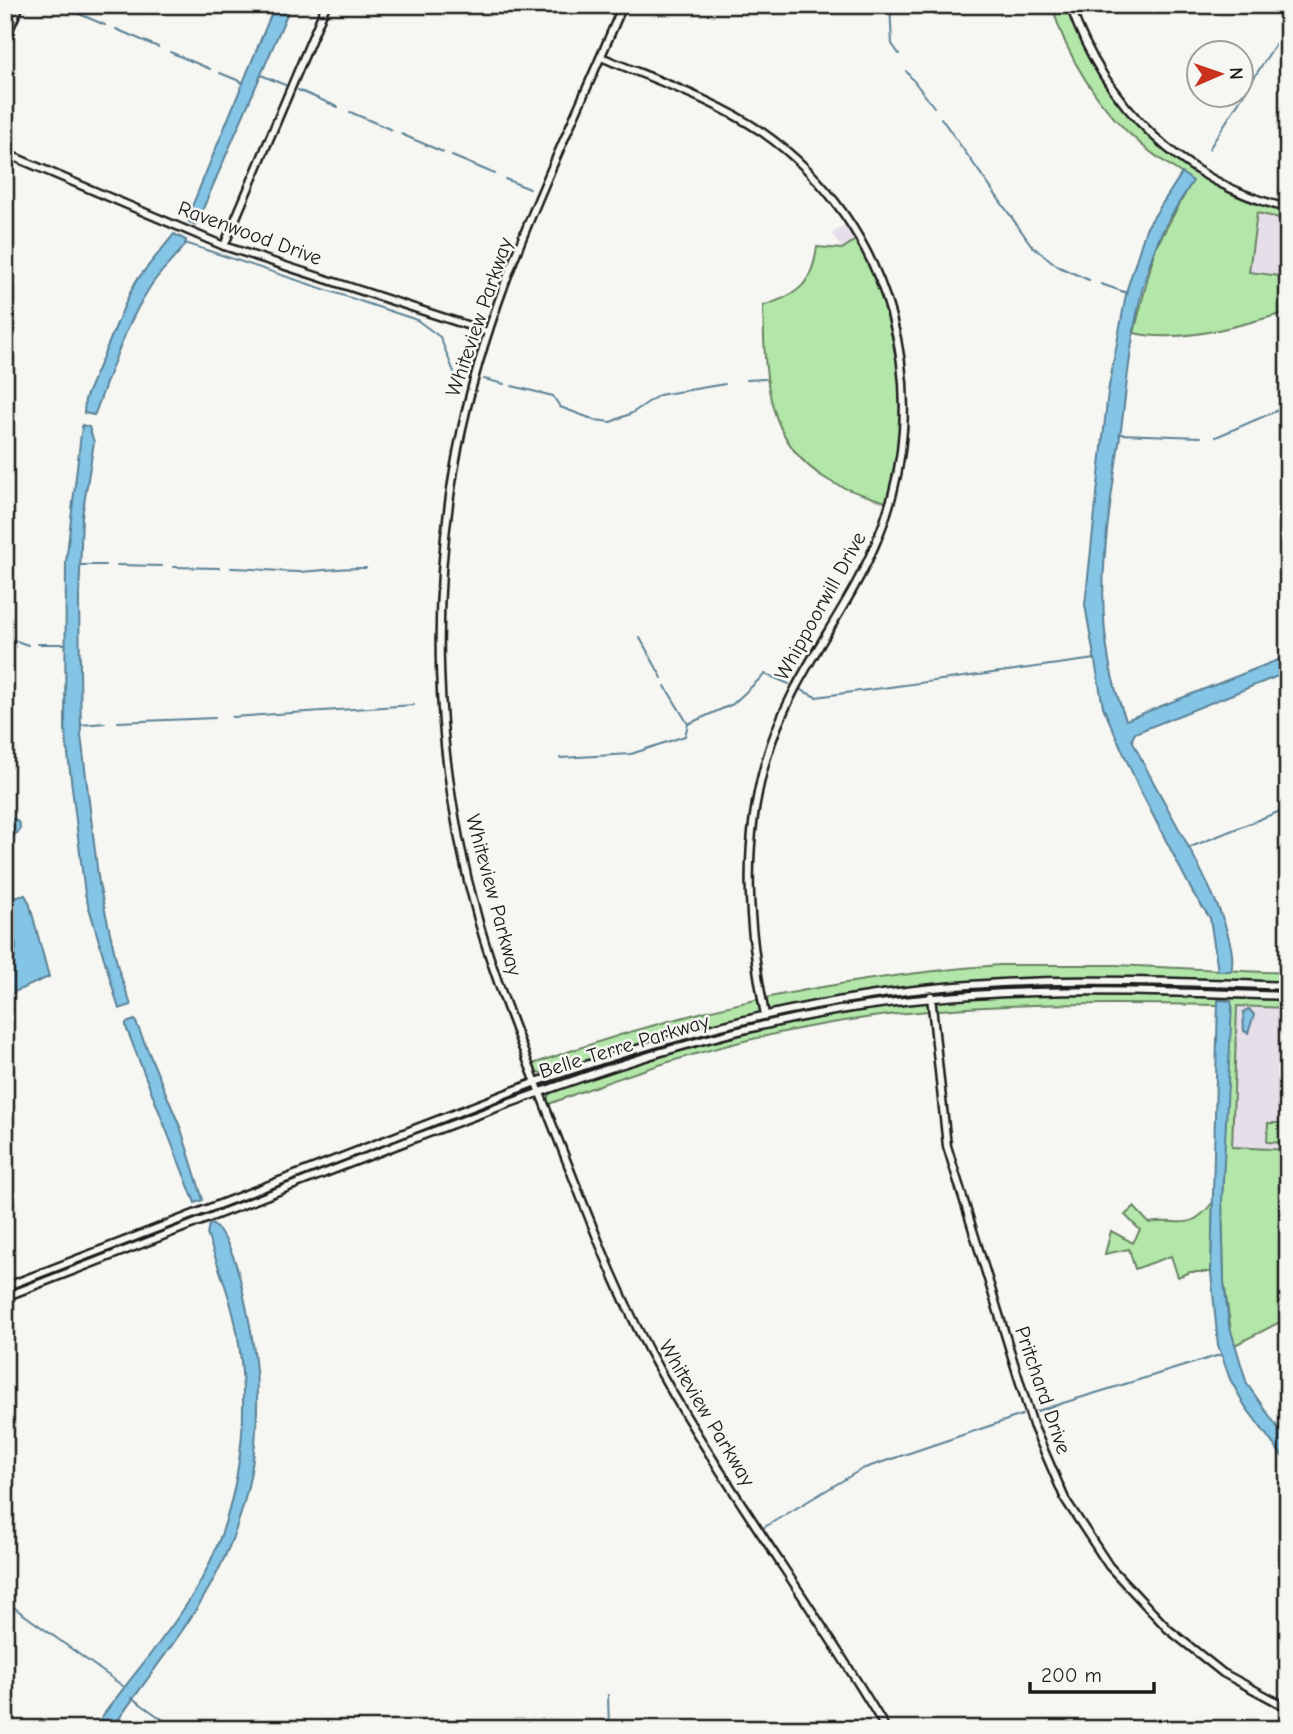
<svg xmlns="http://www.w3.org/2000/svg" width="1293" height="1734" font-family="'Comic Neue',sans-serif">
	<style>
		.built { fill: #e6dee9 }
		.green { fill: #b2e7a9; stroke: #678262; stroke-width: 2 }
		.water { fill: #84c4e5; stroke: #5a8195; stroke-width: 2 }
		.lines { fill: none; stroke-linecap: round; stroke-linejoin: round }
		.stream { stroke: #5a8195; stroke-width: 2 }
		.secondary-casing { stroke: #1c1c1c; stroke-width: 11 }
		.secondary { stroke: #f6f6f2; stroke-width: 6 }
		.labels { text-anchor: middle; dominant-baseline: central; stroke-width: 5; stroke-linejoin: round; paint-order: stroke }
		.street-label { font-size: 21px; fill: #1c1c1c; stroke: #f6f6f2 }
	</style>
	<rect width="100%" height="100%" fill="#f6f6f2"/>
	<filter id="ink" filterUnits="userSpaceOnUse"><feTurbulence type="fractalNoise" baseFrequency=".0143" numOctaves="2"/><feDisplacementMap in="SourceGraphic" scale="14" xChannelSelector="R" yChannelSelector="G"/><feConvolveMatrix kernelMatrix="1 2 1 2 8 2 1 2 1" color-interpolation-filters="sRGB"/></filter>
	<g filter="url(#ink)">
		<g class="built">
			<path d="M1257,213l31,7v57l-39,-5z"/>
			<path d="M847,223l10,16 -15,10 -10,-15z"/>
			<path d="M1237,1006l51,2v310l-59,-98z"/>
		</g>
		<g class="green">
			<path d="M1052,5h16c29,100 118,186 220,208v7l-31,-7 -8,59 39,5v35c-47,13 -106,32 -154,21l21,-84 37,-68c-16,-12 -34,-22 -49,-35 -42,-35 -77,-88 -91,-141z"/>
			<path d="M857,239c33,59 51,132 44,200 -3,21 -8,43 -12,64 -20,-7 -43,-12 -61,-23 -65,-38 -63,-109 -65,-174 35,-12 49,-20 54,-59l25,2z"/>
			<path d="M1000,965h115l173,8v11l-208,-6 -258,23 -142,32 -67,18 -67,23 -9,-2 -4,-8c151,-55 307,-87 467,-99z"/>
			<path d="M1084,992l204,8v8l-51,-2 -5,141 56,3v168l-55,28 -9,-64 -2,-82 9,-199 -12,-1 -1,5c-122,-2 -246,-3 -367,15 -104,15 -205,46 -302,84l-2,-4 4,-10 9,-5c55,-16 109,-35 164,-49 117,-32 239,-39 360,-44z"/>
			<path d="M1268,1123h18v20l-19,-1z"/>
			<path d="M1213,1202l-2,70h-21l-12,5 -7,-21 -36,13 -6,-20 -24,5 6,-23 22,12 7,-13 -15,-15 9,-8 15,16c32,-6 39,11 64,-21z"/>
		</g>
		<g class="water">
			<path d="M275,5h16l-95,220 -7,-3 -1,-6z"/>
			<path d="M1182,173l11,8c-14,22 -30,45 -39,70 -20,54 -25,114 -32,171 -14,102 -36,199 4,298l162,-64v16l-153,61 -3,6c19,49 113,187 99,232h-13l-8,-53 -17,-25 -54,-105 -36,-81 -18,-102 23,-213 19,-103 19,-60z"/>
			<path d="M174,234l12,6 -1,5c-11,15 -25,26 -35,42 -24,37 -39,83 -54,124l-2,4 -10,-2 1,-14 44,-104 7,-14z"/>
			<path d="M82,425l7,2 5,15 -12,74 -3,85 2,134 18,149 19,84 13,37 -12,4 -34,-115 -20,-164 1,-168z"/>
			<circle cx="12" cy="827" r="8"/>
			<path d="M25,895l4,7 20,75 -44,19v-23l9,-13 2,-14 -3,-13 -8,-11v-22z"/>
			<path d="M1218,1000l13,1 1,5 -10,194 2,82 5,42 18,60 41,58v22l-43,-58 -15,-27 -12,-34 -7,-73z"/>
			<path d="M1249,1009l5,6 -6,18 -4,-2 -1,-19z"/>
			<path d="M135,1020l46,109 22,71 -8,3 -69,-176v-4z"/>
			<path d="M212,1224c21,15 29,58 34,82 21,90 13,186 -30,269 -28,54 -70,103 -104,154h-19c29,-41 62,-78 90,-119 55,-80 70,-185 54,-279 -6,-33 -19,-65 -30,-97l2,-9z"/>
		</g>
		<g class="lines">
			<g class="stream">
				<path d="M890,5l2,39 7,10"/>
				<path d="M63,7l42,18"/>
				<path d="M116,29l42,18"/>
				<path d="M170,52l40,17"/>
				<path d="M906,71l28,36"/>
				<path d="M220,73l22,9"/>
				<path d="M261,75l24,10"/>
				<path d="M298,90l40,17"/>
				<path d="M350,112l42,18"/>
				<path d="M941,118l91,128 27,21 30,13"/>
				<path d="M401,134l42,18"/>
				<path d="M1209,149l79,-125"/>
				<path d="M452,156l43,18"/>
				<path d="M505,179l25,10"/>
				<path d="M185,243l232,77 23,17 14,35"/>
				<path d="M1101,284l26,9"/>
				<path d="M484,379l20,5"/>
				<path d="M747,380l18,-1"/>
				<path d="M512,386l41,10 7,11 35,13 16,2 21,-9 27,-18 66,-11"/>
				<path d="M1119,434l82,3"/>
				<path d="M1216,437l72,-31"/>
				<path d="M81,565h24"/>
				<path d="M117,565l45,1"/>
				<path d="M173,567l46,1"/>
				<path d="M231,568c23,0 45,4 67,4 24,-1 44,-5 68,-4"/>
				<path d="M5,637l23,8"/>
				<path d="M640,638l22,40"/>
				<path d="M38,644h28"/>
				<path d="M665,686l23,38"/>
				<path d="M799,689l17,8 279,-38"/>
				<path d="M232,717l182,-12"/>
				<path d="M118,722l97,-4"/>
				<path d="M81,725l24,-2"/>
				<path d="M560,758l71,-4 54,-18 3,-12 45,-20 32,-30 24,10"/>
				<path d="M1188,848l100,-40"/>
				<path d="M1037,1411l183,-56"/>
				<path d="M763,1528l99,-59 160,-54"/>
				<path d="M5,1601l118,85"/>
				<path d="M608,1695l1,34"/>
				<path d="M132,1698l44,31"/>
			</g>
			<defs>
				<g id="secondary">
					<path d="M623,5c-58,137 -128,273 -160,419 -36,165 -30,336 16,499 21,72 50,141 77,211 32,81 62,163 105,239 69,122 154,235 225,356"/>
					<path d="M1070,5c34,100 114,179 218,203"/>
					<path d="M5,39l15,-34"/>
					<path d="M601,57c54,23 112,42 161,75 131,91 176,263 115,408 -32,78 -87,135 -111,220 -25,86 -18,168 -1,255"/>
					<path d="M5,153l219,93 264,86"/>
					<path d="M224,246l102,-241"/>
					<path d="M931,996l16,150 86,279 32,74 44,67 59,63 55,44 65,35"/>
					<path d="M5,1287l531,-205c111,-39 222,-70 339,-87 137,-20 275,-15 413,-9"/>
					<path d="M5,1297c134,-52 267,-104 400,-155 146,-55 280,-106 435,-132 149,-25 298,-20 448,-14"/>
				</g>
			</defs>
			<use href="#secondary" class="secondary-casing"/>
			<use href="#secondary" class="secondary"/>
		</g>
	</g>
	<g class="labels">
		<g class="street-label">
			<text transform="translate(250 233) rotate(20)">Ravenwood Drive</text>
			<text transform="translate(479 317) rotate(-71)">Whiteview Parkway</text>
			<text transform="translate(820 606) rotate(-61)">Whippoorwill Drive</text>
			<text transform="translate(494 895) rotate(75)">Whiteview Parkway</text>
			<text transform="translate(624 1046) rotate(-17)">Belle Terre Parkway</text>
			<text transform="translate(1043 1390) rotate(71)">Pritchard Drive</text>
			<text transform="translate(707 1413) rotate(59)">Whiteview Parkway</text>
		</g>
	</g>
	<rect width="1293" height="1734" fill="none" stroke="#f6f6f2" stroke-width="28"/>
	<rect x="14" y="14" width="1265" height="1706" fill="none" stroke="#1c1c1c" stroke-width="2.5" filter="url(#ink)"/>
	<g transform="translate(1220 74) rotate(88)"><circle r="33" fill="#f6f6f2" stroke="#9f9f9c" stroke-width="2"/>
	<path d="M0-5L12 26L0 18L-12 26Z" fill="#c8321e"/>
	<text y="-10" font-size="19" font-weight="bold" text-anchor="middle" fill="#1c1c1c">N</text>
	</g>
	<path d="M1030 1682v10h124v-10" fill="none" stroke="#1c1c1c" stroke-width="3.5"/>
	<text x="1041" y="1682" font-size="21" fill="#1c1c1c" stroke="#f6f6f2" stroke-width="5" paint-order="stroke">200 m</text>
</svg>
